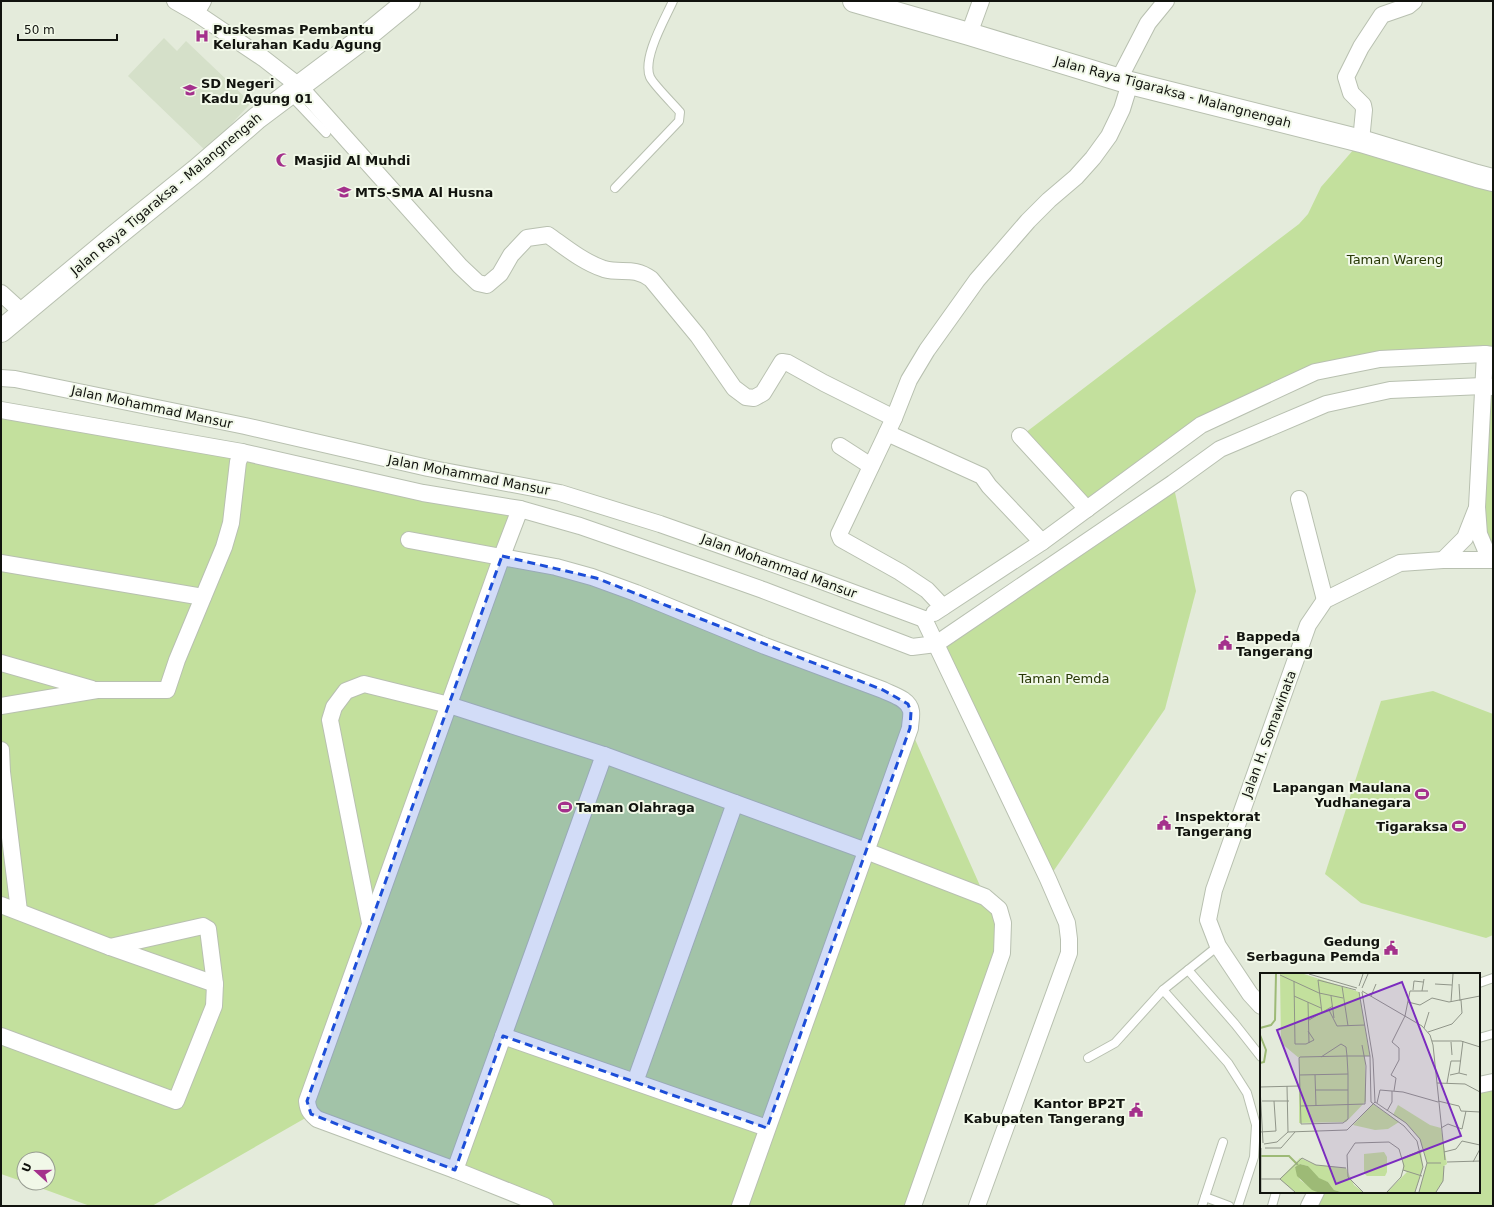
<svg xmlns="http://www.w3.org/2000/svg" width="1494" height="1207" font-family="'DejaVu Sans',sans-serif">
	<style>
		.built { fill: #d5e0c9 }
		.green { fill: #c3e09d }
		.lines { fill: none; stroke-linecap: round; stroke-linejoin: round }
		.service-casing { stroke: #b8c0b0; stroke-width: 10 }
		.minor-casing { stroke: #b8c0b0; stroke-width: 18 }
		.primary-casing { stroke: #b8c0b0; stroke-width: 24 }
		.service { stroke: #fff; stroke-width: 8 }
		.minor { stroke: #fff; stroke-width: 16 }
		.primary { stroke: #fff; stroke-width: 22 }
		.marked { fill: #1d4ed8; fill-opacity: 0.2; stroke: #1d4ed8; stroke-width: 3; stroke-dasharray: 8 5; stroke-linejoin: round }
		.labels { text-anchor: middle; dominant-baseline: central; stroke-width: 4; stroke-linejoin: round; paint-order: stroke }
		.poi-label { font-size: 13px; font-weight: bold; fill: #11130e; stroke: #f1f8e8; text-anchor: start }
		.street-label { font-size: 13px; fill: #11130e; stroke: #f1f8e8 }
		.park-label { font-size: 13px; fill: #273805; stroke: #f1f8e8 }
		.inset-river { fill: none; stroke: #9dba76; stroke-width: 2 }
		.inset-road { fill: none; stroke: #909589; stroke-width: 1 }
		.view { fill: #7b2cbf; fill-opacity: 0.15; stroke: #7b2cbf; stroke-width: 2 }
		.inset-edge { fill: none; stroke: #11130e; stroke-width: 2 }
	</style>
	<rect width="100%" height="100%" fill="#e4ebdb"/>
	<path class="built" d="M164,38l13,13 9,-10 65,62 -45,48 -78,-75z"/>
	<g class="green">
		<path d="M1361,141l132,39v175l-178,17 -114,53 -111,82 -65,-74 274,-209 9,-10 13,-27z"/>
		<path d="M1483,386l10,1v173l-16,-53z"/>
		<path d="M1,409l519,100 -18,47 48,10 354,135 6,27 75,169 14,12 3,44 -89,253h-365l-239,-90 -157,90h-62l-63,-23h21v-24h-24v23l-23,-8z"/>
		<path d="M1173,483l23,108 -31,118 -117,170 -112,-235z"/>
		<path d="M1433,691l60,23v221l-7,3 -125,-35 -36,-29 56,-173z"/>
		<path d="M1493,1081v125h-184l7,-14h163v-108z"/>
	</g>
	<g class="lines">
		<defs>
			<g id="service">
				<path d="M289,94l37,39"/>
				<path d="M615,188l64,-67 1,-9c-6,-7 -27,-28 -30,-35 -8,-19 15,-58 23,-76"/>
				<path d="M1188,970l30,-24"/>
				<path d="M1479,983l14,-5"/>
				<path d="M1163,990l25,-20 47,54 26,33"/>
				<path d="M1479,1038l14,-4"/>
				<path d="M1088,1058l27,-15 48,-53 65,73 19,30 9,32 -2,32 -16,49"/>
				<path d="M1205,1197l24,9"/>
				<path d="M1202,1206l21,-64"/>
				<path d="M1272,1206l4,-14"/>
			</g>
			<g id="minor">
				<path d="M175,1l21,12 67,45 36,28 161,180 18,17 9,2 13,-11 11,-19 16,-17 21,-3c17,12 35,27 56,34 18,5 29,-3 47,10l47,57 36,52 12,9 8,1 9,-5 19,-31 6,1 36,20 70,35"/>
				<path d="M196,13l7,-12"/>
				<path d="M969,34l12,-33"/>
				<path d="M1119,79l29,-56 18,-22"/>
				<path d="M1361,141l3,-31 -1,-5 -12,-12 -5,-16 15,-30 21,-32 26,-9 6,-5"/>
				<path d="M1,293l22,20"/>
				<path d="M1485,354l-8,153 2,27 11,26"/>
				<path d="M1,378l14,1 230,47 183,42 132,25 100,31 159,56 105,39"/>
				<path d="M1,410l241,42 181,41 97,16 60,17 121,42 62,22 149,57 24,-3 237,-161 47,-34 106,-45 64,-14 93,-4 10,1"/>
				<path d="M887,433l95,43 7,10 53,56"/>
				<path d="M1020,436l67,73"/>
				<path d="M840,446l31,20"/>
				<path d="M1299,499l26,101"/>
				<path d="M520,509l-18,47 -195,545c1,9 3,12 10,18l138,51 90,36"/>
				<path d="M409,540l147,27 36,10 44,16 129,53 118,44c10,5 26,9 28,21 1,5 -1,12 -1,17l-170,478"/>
				<path d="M1443,560l22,-22 11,-28"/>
				<path d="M1,563l202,34"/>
				<path d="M943,607l-16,-17 -27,-18 -59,-33 -2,-5 1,-2 54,-114 15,-38 18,-30 50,-70 51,-59 21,-21 27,-23 17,-19 16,-22 13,-27 8,-26"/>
				<path d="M934,613l108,-71 159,-117 114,-53 65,-13 105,-5 8,1"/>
				<path d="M924,619l124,260 19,44 2,16v14l-92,253"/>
				<path d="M1,663l91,26"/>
				<path d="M1,706l96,-16h70l10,-30 47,-113 7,-24 7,-61 4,-10"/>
				<path d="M1,750l1,22 17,139"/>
				<path d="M1,905l109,42 105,37"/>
				<path d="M370,923l-40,-203 4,-13 12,-16 18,-7 85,21 155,50 262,96 119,46 14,12 4,14 -1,30 -89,253"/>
				<path d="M1261,1006l-11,-12 -32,-48 -10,-26 6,-30 94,-265 17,-25 75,-37 43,-3h50"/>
				<path d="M1,1036l175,65 38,-95 1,-22 -7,-55 -5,-3 -93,21"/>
				<path d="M503,1036l264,92"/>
				<path d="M635,1082l100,-279"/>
				<path d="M1479,1085l14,-3"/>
				<path d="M455,1170l149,-415"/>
				<path d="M1309,1206l7,-14"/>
			</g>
			<g id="primary">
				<path d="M854,1l115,33 161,49 231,58 116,35 16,4"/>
				<path d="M1,331l113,-94 84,-68 59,-51 113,-85 39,-32"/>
			</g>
		</defs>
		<use href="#service" class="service-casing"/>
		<use href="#minor" class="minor-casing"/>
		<use href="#primary" class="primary-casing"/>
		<use href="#service" class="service"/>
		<use href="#minor" class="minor"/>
		<use href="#primary" class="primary"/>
	</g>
	<path class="marked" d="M502,556l94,22 287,112 25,14 3,8 -1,16 -143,400 -264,-92 -48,134 -144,-56 -4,-13z"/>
	<defs>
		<symbol id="hospital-bare" viewBox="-9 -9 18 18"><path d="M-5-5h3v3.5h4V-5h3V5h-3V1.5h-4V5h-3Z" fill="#a4318c" stroke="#f1f8e8" stroke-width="2.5" paint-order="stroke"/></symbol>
		<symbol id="school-bare" viewBox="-9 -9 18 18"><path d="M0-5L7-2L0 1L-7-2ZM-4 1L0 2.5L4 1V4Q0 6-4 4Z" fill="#a4318c" stroke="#f1f8e8" stroke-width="2.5" paint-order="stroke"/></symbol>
		<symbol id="mosque-bare" viewBox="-9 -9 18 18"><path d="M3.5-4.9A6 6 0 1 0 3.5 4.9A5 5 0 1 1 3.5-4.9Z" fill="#a4318c" stroke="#f1f8e8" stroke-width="2.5" paint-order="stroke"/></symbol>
		<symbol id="civic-bare" viewBox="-9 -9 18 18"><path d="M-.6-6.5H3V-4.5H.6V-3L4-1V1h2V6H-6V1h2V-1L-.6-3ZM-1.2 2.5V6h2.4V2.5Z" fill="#a4318c" stroke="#f1f8e8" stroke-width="2.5" paint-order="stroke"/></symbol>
		<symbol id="stadium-bare" viewBox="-9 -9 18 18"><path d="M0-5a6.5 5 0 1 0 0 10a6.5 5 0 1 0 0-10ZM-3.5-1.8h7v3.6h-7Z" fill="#a4318c" stroke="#f1f8e8" stroke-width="2.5" paint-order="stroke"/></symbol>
	</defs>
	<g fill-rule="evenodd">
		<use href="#hospital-bare" x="192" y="26" width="20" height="20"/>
		<use href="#school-bare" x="180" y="80" width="20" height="20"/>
		<use href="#mosque-bare" x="273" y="150" width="20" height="20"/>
		<use href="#school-bare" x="334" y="182" width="20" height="20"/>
		<use href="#civic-bare" x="1215" y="633" width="20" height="20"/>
		<use href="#stadium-bare" x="1412" y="784" width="20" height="20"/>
		<use href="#stadium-bare" x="555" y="797" width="20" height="20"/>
		<use href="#civic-bare" x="1154" y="813" width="20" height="20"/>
		<use href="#stadium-bare" x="1449" y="816" width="20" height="20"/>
		<use href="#civic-bare" x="1381" y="938" width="20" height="20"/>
		<use href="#civic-bare" x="1126" y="1100" width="20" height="20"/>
	</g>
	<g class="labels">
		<g class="poi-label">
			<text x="213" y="29">Puskesmas Pembantu<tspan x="213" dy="15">Kelurahan Kadu Agung</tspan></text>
			<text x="201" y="83">SD Negeri<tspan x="201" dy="15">Kadu Agung 01</tspan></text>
			<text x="294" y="160">Masjid Al Muhdi</text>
			<text x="355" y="192">MTS-SMA Al Husna</text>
			<text x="1236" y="636">Bappeda<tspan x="1236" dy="15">Tangerang</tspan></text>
			<text x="1411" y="787" text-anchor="end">Lapangan Maulana<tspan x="1411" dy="15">Yudhanegara</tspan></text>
			<text x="576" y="807">Taman Olahraga</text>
			<text x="1175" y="816">Inspektorat<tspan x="1175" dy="15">Tangerang</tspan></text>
			<text x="1448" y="826" text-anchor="end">Tigaraksa</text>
			<text x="1380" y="941" text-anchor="end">Gedung<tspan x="1380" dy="15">Serbaguna Pemda</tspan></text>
			<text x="1125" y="1103" text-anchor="end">Kantor BP2T<tspan x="1125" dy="15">Kabupaten Tangerang</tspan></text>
		</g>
		<g class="street-label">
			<text transform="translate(1173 92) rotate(15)">Jalan Raya Tigaraksa - Malangnengah</text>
			<text transform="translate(166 194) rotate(-40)">Jalan Raya Tigaraksa - Malangnengah</text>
			<text transform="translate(152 407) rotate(12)">Jalan Mohammad Mansur</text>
			<text transform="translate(469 475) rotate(11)">Jalan Mohammad Mansur</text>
			<text transform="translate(779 566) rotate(20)">Jalan Mohammad Mansur</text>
			<text transform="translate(1269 734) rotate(-70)">Jalan H. Somawinata</text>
		</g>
		<g class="park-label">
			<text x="1395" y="259">Taman Wareng</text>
			<text x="1064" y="678">Taman Pemda</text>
		</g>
	</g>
	<g transform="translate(1260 973)">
		<rect width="220" height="220" fill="#e4ebdb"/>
		<path d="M20,1h24l55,18 11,64h-5l1,45 -20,21 -47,1v-65l-18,-15zM113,131l26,18 -11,7 -13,1 -22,-5zM138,132l32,20 11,3 6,36 -3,2 -1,15 -7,11h-17l8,-29 -7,-24 -14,-16 -13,-8zM161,177l2,17 -8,25h-28l20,-20 -4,-2v-12zM124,179l3,5v15l-2,4h-18l-3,-3v-19zM40,185l16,7 30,3 8,17 9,7h-22l-7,-2 -6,-8 -7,-2 -11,-9 -2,-5 -8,-2 -5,3 5,13 17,12h-22l-15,-13z" fill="#c3e09d"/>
		<path d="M40,191l8,2 11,12 9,4 6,8 7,2h-24l-5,-2 -15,-14 -2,-9z" fill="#9dba76"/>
		<path class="inset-river" d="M0,55l11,-3 4,-5 1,-46M0,62l6,15 -2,12 -4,1M0,183h29l9,9"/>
		<path class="inset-road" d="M49,1l48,14M20,2l39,18 24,5M34,8l1,63h11l8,-4 -6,-9M175,11l17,1M199,11l1,17M82,13l6,40M99,13l4,-12M102,15l6,-14M153,17l1,-9 9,1M102,18l60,35 8,9 3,10 12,115M162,18l2,-12M99,19l11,64 1,46 33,24 13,15 6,26 -8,25M102,19l11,67 2,43M34,23l27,12M71,23l3,22M111,23l5,-12M48,29l1,41M148,29l12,3 12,-7 17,4 31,-6M191,29l2,-28M69,37l8,16 28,-1M62,40l-4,-33 38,10M49,47l24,-14M164,55l5,-16M168,59l24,-8 10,-11 -1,-13M172,68h29l19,6M191,69l1,13M61,84l20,-13 5,3 1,9 1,18v45l-5,4 -42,1 -2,-66 1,-1 47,-1h23M199,100l4,-32M39,102l49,-1M55,102l1,31M190,102l9,-2 8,2M177,110l28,1 15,8M187,110l4,-22h10M27,113l1,46M0,114l3,56M0,114l39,-1M55,117h33M134,118l2,-13 -5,-3 8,-15v-12l-7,-6 13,-26 5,-25h18M2,128h27M178,128l21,5 2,5 19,1M115,129l31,21 14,16 7,24 -8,29M117,130l3,-13 23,2 35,10M40,133l65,-2 1,-38 -4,-21M127,138l5,-9v-11M181,155l7,-4 14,5 4,-18M0,159l16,-1 -2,-30M4,171l13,-2 11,-10 59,-2 28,-28M1,175v44M5,175h16l14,-16M184,179l12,-3 6,-8 18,4M143,185l19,-8M187,189l33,-1M213,189l7,-13M167,190h14M143,197l19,6M1,206h19l22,-21 14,7 30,3M20,206l15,13M103,219l-15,-15 -1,-22 8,-12 34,-1 10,7 5,17 -3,11 -14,15M176,219l7,-11 1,-15"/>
		<path class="view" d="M142,9l59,154 -125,48 -59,-154z"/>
		<rect width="220" height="220" class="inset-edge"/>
	</g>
	<rect width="1494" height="1207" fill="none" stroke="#11130e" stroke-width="4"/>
	<g transform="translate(36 1171) rotate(291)"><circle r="19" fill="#f1f8e8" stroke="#979c91"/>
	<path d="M0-3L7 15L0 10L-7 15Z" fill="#a4318c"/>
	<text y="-6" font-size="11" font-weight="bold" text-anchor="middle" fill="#11130e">U</text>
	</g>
	<path d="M18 34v6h99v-6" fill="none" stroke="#11130e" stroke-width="2"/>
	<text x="24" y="34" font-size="12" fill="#11130e" stroke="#f1f8e8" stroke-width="3" paint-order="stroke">50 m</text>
</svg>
